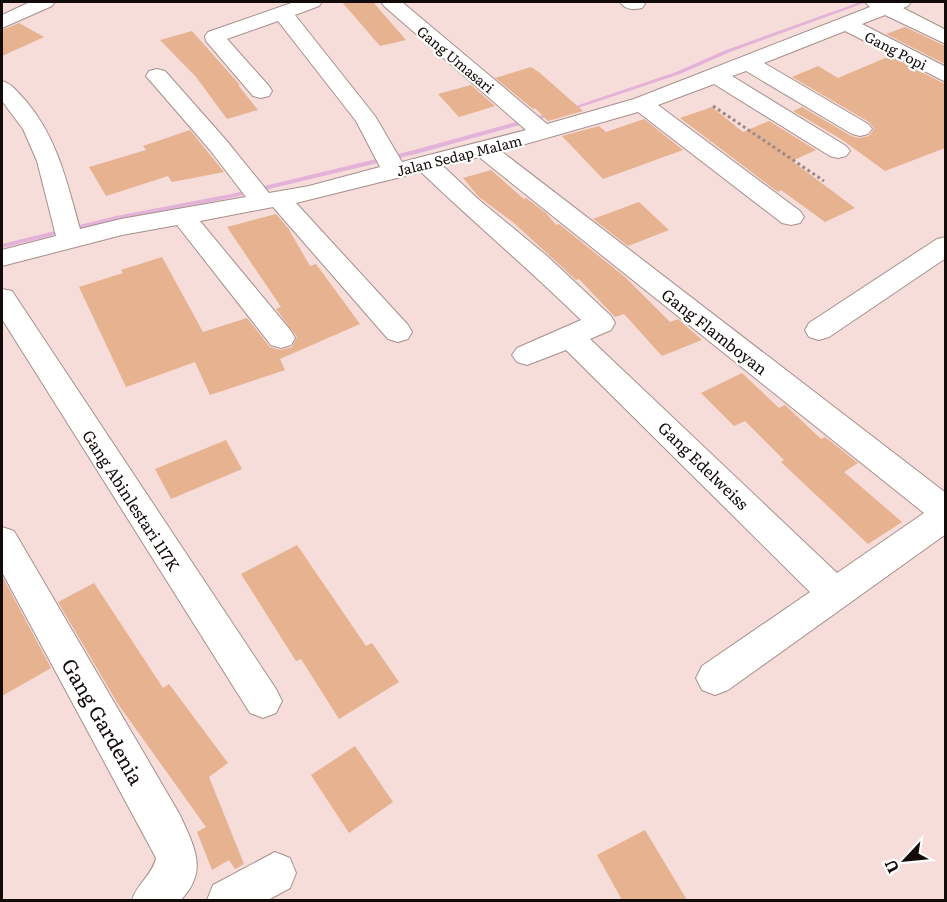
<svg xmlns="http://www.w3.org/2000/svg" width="947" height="902" font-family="Literata,serif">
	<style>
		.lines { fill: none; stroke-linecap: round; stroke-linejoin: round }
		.stream { fill: #e2b2d9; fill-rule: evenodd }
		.building { fill: #e6b290 }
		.minor-casing { stroke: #a68f8c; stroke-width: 2 }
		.path { stroke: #9c8a87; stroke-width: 3; stroke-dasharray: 3 3; stroke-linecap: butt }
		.minor { fill: #fff; fill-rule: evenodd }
		.labels { text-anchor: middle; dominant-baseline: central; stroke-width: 4.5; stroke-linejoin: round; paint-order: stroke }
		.far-street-label { font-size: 14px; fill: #120b09; stroke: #fff }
		.street-label { font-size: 16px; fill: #120b09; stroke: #fff }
		.near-street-label { font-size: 20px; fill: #120b09; stroke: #fff }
	</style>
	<rect width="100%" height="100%" fill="#f6ddd9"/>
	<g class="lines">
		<g class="stream">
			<path d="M860,2h7l-137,50 -50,22 -111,37 -5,-1 112,-38 50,-22z"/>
			<path d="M553,112l2,1v2l-139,39 -185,44 -115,22 -114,28v-4l114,-28 115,-22 183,-44z"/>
		</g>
	</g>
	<g class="building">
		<path d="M342,2h31l33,38 -26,6z"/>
		<path d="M19,23l25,14 -42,19v-26z"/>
		<path d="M905,27l40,19v18l-59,-30z"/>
		<path d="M192,31l48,54h-2l20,25 -31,9 -31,-42 -36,-37z"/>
		<path d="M890,56l55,28v64l-60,23 -44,-32 -48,-28 9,-4 49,29 8,2 10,-2 5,-7 -5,-7 -77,-45 26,-11 20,12z"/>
		<path d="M531,67l9,6 43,38 -35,10 -13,-13 -2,1 -38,-31z"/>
		<path d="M471,85l24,21 -36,11 -21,-23z"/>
		<path d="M712,107l31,25 26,-11 47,29 -24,11 63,47 -30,14 -44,-32 -3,2 -98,-74z"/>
		<path d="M644,119l39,31 -80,29 -41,-43 37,-10 7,6z"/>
		<path d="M190,130l34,42 -52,10 -4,-6 -62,20 -17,-29 57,-17 -3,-4z"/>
		<path d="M491,170l33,29 2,-1 20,15 10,12 3,-1 66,53 45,45 8,-3 24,21 -40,16 -38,-42 -9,3 -36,-38 -3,1 -62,-57 -35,-26 -16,-19z"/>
		<path d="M639,202l30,28 -41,16 -35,-27z"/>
		<path d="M276,214l12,14 22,38 6,-2 44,60 -80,35 5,11 -75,25 -15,-33 -69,25 -47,-100 44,-14 -2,-3 41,-13 41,75 44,-14 23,29 10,3 12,-3 5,-10 -21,-28 5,-2 -54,-80z"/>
		<path d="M742,373l37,35 6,-3 36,34 4,-2 33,26 -14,9 58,50 -34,22 -87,-82 3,-2 -39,-39 -11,5 -33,-33z"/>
		<path d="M226,440l16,29 -71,30 -16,-30z"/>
		<path d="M297,545l69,101 6,-3 27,39 -60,37 -38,-60 -5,2 -55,-87z"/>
		<path d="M2,576l49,92 -49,28z"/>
		<path d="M94,583l69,105 6,-4 59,79 -19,14 35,87 -9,5 -6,-9 -17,10 -15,-38 9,-5 -88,-123 -60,-102z"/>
		<path d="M355,746l38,56 -44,31 -38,-58z"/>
		<path d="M645,830l42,70h-65l-25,-45z"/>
	</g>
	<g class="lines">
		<defs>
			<g id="minor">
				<path d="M30,2h25l-3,4 -50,22v-13z"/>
				<path d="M294,2h28l-3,4 -24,9 80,101 27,46 124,-32 -142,-124 -3,-4h21l145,122 87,-25 236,-92 -5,-5h46l-3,4 -5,2 43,22v14l-61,-29 -23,9 84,43v15l-101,-51 -81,32 104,61 4,5 -4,5 -8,2 -8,-2 -106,-63 -14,5 114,70 4,5 -4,5 -8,2 -8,-2 -116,-72 -56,21 142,106 4,6 -4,6 -9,2 -9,-2 -144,-111 -137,39 445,342v41l-218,156 -13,5 -13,-5 -6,-12 6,-12 108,-74 -244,-242 -39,15 -10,-3 -5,-7 5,-7 64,-28c-52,-51 -108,-98 -160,-148l-125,31 112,122 4,7 -4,7 -10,3 -10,-3 -115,-132 -73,14 91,110 4,7 -4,7 -10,3 -10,-3 -94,-120 -55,10 -120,31v-16l54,-14 -19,-75 -14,-32 -21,-28v-20c11,3 16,12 24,20 32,38 41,82 54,128l41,-10 125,-22 -36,-47 -64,-74 3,-5 8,-2 8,2 61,69 43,53 40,-7 71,-19 -24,-46 -78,-100 -51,18 42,47 3,5 -3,5 -8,2 -8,-2 -47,-55 -1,-5 3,-4zM479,157l445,356 -87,60 -247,-234 21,-9 4,-7 -4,-7 -64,-60 -69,-57 -35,-33z"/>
				<path d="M620,2h23l2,2 -3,4c-8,2 -17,2 -22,-6z"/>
				<path d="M946,237v21l-117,79 -10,3 -10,-3 -4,-7 4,-7 128,-84z"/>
				<path d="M2,289l10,2 264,398 6,12 -6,12 -13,5 -13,-5 -248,-394z"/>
				<path d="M2,527l12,4 166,284c14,32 29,55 1,85h-49c5,-16 21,-26 24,-42l-154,-286z"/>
				<path d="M275,852l15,6 6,15 -6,15 -22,12h-61l6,-15z"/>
			</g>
		</defs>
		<use href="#minor" class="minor-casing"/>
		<path class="path" d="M713,106l111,75"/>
		<use href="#minor" class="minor"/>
	</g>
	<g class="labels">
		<g class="far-street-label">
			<text transform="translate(896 50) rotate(27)">Gang Popi</text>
			<text transform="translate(456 59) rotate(40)">Gang Umasari</text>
			<text transform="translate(459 155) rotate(-14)">Jalan Sedap Malam</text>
		</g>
		<g class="street-label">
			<text transform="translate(715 331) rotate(38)">Gang Flamboyan</text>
			<text transform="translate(704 465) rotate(44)">Gang Edelweiss</text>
			<text transform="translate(132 500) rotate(57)">Gang Abinlestari 117K</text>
		</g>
		<g class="near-street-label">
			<text transform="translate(104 721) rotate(60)">Gang Gardenia</text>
		</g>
	</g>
	<rect width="947" height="902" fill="none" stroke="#120b09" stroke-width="6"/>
	<g transform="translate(905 860) rotate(244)" stroke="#ffffff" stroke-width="4.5" paint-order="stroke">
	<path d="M0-4.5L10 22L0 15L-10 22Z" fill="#120b09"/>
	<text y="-9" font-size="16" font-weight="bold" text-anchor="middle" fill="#120b09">U</text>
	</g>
</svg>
